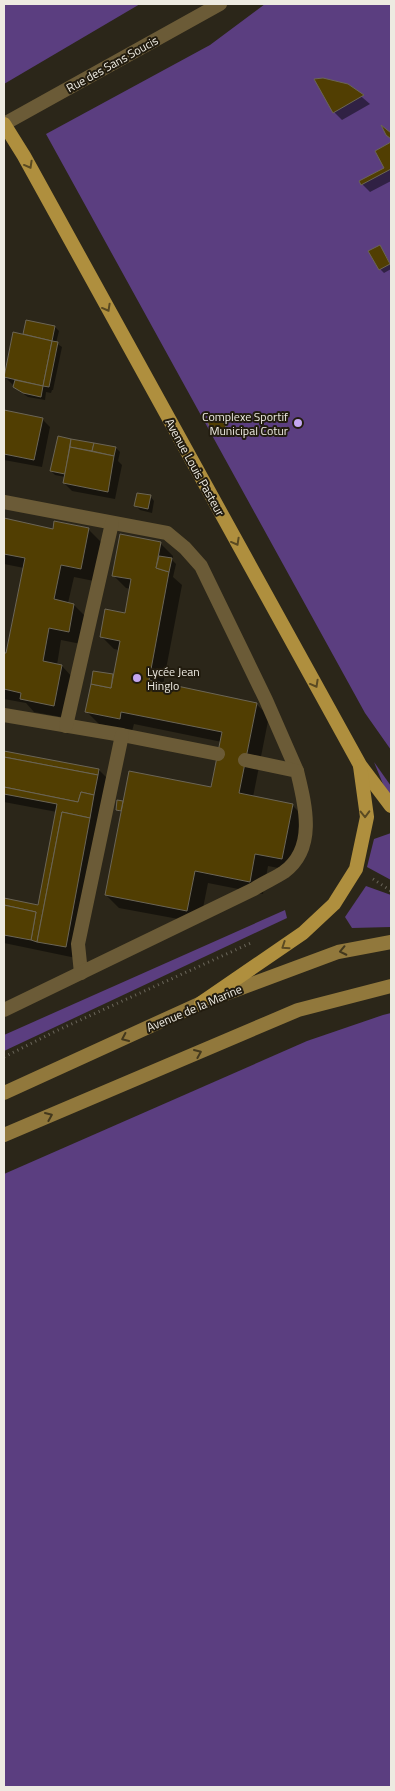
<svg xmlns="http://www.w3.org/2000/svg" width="395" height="1791" font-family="'Titillium Web',sans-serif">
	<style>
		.green { fill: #5b3e80 }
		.shadow { fill: #0007 }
		.building { fill: #513e02; stroke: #6b6556 }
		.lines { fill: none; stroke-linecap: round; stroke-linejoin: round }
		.path { stroke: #6b675b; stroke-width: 3; stroke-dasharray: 1 4; stroke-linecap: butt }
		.service { stroke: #6b5b37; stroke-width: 14 }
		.tertiary { stroke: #6b5b37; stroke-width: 14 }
		.secondary { stroke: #91783c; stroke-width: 14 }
		.primary { stroke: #af8f3e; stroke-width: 14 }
		.oneway { stroke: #5a4a22 }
		.oneway2 { stroke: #43381d }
		.poi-dot { fill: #c4a7f1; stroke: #221c0f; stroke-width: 2 }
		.labels { text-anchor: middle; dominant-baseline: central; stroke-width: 4; stroke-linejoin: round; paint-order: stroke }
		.street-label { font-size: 12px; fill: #edeae1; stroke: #221c0f }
		.poi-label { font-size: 12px; fill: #edeae1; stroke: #221c0f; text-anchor: end }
	</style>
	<rect width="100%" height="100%" fill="#2b2619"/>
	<g class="green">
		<path d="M4,4h136l-136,80z"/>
		<path d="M265,4h126v746l-26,-37 -319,-579 164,-89z"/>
		<path d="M374,762l17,24v11l-6,-8z"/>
		<path d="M391,833v47l-24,-13 7,-28z"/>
		<path d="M366,886l25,9v32l-39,1 -7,-11z"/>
		<path d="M285,910l2,8 -283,133v-16z"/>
		<path d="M391,1013v774h-387v-613l303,-133 76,-26z"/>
	</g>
	<g class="shadow">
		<path d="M348,85l22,19 -28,16 -8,-8z"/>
		<path d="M391,143v38l-21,11 -8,-8 24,-16 -9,-16z"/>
		<path d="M379,247l4,4 8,14v4l-7,4 -4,-4z"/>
		<path d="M55,327l4,4 -3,12 6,4 -9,43h-1l-1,3 -5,-1 -1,8 -17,-3 -9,-6 -14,-14 22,-40 -2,-3z"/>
		<path d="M4,411l38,8 8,8 -8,40 -38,-7z"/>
		<path d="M219,416l10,15 -11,6 -4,-4z"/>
		<path d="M59,438l57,10 4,4 -2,9 4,4 -7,34 -43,-8 -8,-8 1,-6 -10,-2 -4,-4z"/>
		<path d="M150,496l4,5 -2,12 -12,-3 -4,-4z"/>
		<path d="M4,520l50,10h35l12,12 -7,39 -20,-4 -6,26 6,2 13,13 -6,26 -20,-4 -4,25 5,1 12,13 -7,39 -33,-6 -8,-9 -22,-4v-45l3,1 17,-87 -20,-4z"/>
		<path d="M160,543l13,13 -1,4 4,4 -3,13 9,8 -19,100 93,19 13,12 -16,81 39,8 13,13 -11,53 -26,-5 -5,28 -55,-11 -8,40 -81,-15 -13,-13 15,-82 -4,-4 5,-7 2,2 88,-15 10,-47 -88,-18 -2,7 -33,-7 -13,-13 27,-36 1,2 5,-27 -5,-1 -13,-13 25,-22 5,-25 -5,-1 -13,-13z"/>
		<path d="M4,752l95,18 8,8 -31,180 -72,-15v-43l35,6 18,-94 -53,-10z"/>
	</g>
	<g class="building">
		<path d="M323,78l25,6 16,11 -31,18 -19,-34z"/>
		<path d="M381,125l10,8v6l-5,-4z"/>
		<path d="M391,142v27l-30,16 -2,-4 25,-13 -9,-17z"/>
		<path d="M380,245l10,19 -11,6 -11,-19z"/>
		<path d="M26,320l29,6 -3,15 -29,-7z"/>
		<path d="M13,332l39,9 -9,45 -39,-9z"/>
		<path d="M52,341l6,1 -9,45 -6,-1z"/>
		<path d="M15,380l28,6 -2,11 -18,-4 -10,-6z"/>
		<path d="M4,410l39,8 -9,42 -30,-6z"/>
		<path d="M219,415l7,12 -13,7 -6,-13z"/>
		<path d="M58,436l13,3 -6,35 -15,-3z"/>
		<path d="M71,439l23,4 -2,8 -22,-4z"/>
		<path d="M94,443l22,4 -2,9 -22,-5z"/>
		<path d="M70,447l44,9 -6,36 -45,-9z"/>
		<path d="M137,493l14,2 -3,14 -14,-3z"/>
		<path d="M4,518l49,11 1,-8 35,7 -8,41 -20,-4 -7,34 20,5 -5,28 -20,-4 -6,33 19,4 -8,41 -34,-7 1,-6 -17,-4v-36h2l19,-95 -21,-4z"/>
		<path d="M120,534l41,8 -5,26 13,4 -20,108 108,23 -18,90 54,11 -11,55 -27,-5 -5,28 -55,-11 -8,40 -82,-16 24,-124 82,16 11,-55 -101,-20 -1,7 -35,-7 6,-28 20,4 9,-47 -20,-4 5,-28 20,4 6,-34 -19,-3z"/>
		<path d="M159,556l13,2 -3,14 -13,-4z"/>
		<path d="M93,671l20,3 -2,14 -20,-4z"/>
		<path d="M4,751l95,18 -1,6 -94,-18z"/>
		<path d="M4,757l94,18 -4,20 -13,-3 -3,10 -74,-15z"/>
		<path d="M4,787l74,15 3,-10 13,3 -4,23 -28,-6 -25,130 -6,-2 5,-28 -32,-7v-7l34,7 19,-101 -53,-10z"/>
		<path d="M117,800l6,1 -2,10 -5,-1z"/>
		<path d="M62,812l28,6 -24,129 -29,-5z"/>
		<path d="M4,905l32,7 -5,28 -27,-5z"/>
	</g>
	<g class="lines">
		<g class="path">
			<path d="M373,879l18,12"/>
			<path d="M4,1057l52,-26 197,-89"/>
		</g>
		<g class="service">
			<path d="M4,502l163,31 18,15 16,18 65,134 31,71"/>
			<path d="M4,715l118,20 96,19"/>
			<path d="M66,726l46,-203"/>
			<path d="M81,973l-3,-29 44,-209"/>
			<path d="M4,1010l250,-121c9,-6 21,-11 30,-17 33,-24 21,-68 13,-101l-52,-11"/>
		</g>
		<path class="tertiary" d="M4,124l216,-120"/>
		<g class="secondary">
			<path d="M4,1093l197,-90 137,-51 53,-10"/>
			<path d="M4,1135l294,-125 93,-24"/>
		</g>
		<g class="primary">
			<path d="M4,124l20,32 336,609 31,41"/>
			<path d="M201,1003l102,-70 31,-29 22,-35 11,-52 -7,-51"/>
		</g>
	</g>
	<defs><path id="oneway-chevron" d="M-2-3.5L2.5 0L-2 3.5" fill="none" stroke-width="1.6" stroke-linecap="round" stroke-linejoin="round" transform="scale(1.25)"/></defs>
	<g class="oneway">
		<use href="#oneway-chevron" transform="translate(29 165) rotate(61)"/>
		<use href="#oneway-chevron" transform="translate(107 308) rotate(61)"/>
		<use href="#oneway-chevron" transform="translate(236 542) rotate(61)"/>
		<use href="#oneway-chevron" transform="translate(315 684) rotate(61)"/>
		<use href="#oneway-chevron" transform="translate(365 814) rotate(89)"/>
		<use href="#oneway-chevron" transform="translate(285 946) rotate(146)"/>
	</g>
	<g class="oneway2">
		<use href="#oneway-chevron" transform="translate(343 951) rotate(168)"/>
		<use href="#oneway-chevron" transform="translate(125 1038) rotate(155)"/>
		<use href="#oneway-chevron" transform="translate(198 1053) rotate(-23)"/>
		<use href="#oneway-chevron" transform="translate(49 1116) rotate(-23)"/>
	</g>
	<g class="poi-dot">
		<circle cx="298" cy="423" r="5"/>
		<circle cx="137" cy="678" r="5"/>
	</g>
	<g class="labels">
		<g class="street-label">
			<text transform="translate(112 64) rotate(-29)">Rue des Sans Soucis</text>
			<text transform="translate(195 467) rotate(61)">Avenue Louis Pasteur</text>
			<text transform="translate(194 1008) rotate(-23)">Avenue de la Marine</text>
		</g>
		<g class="poi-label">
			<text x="288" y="416">Complexe Sportif<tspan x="288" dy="14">Municipal Cotur</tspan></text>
			<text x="147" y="671" text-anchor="start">Lycée Jean<tspan x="147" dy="14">Hinglo</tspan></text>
		</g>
	</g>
	<rect width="395" height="1791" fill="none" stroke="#edeae1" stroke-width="10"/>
</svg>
